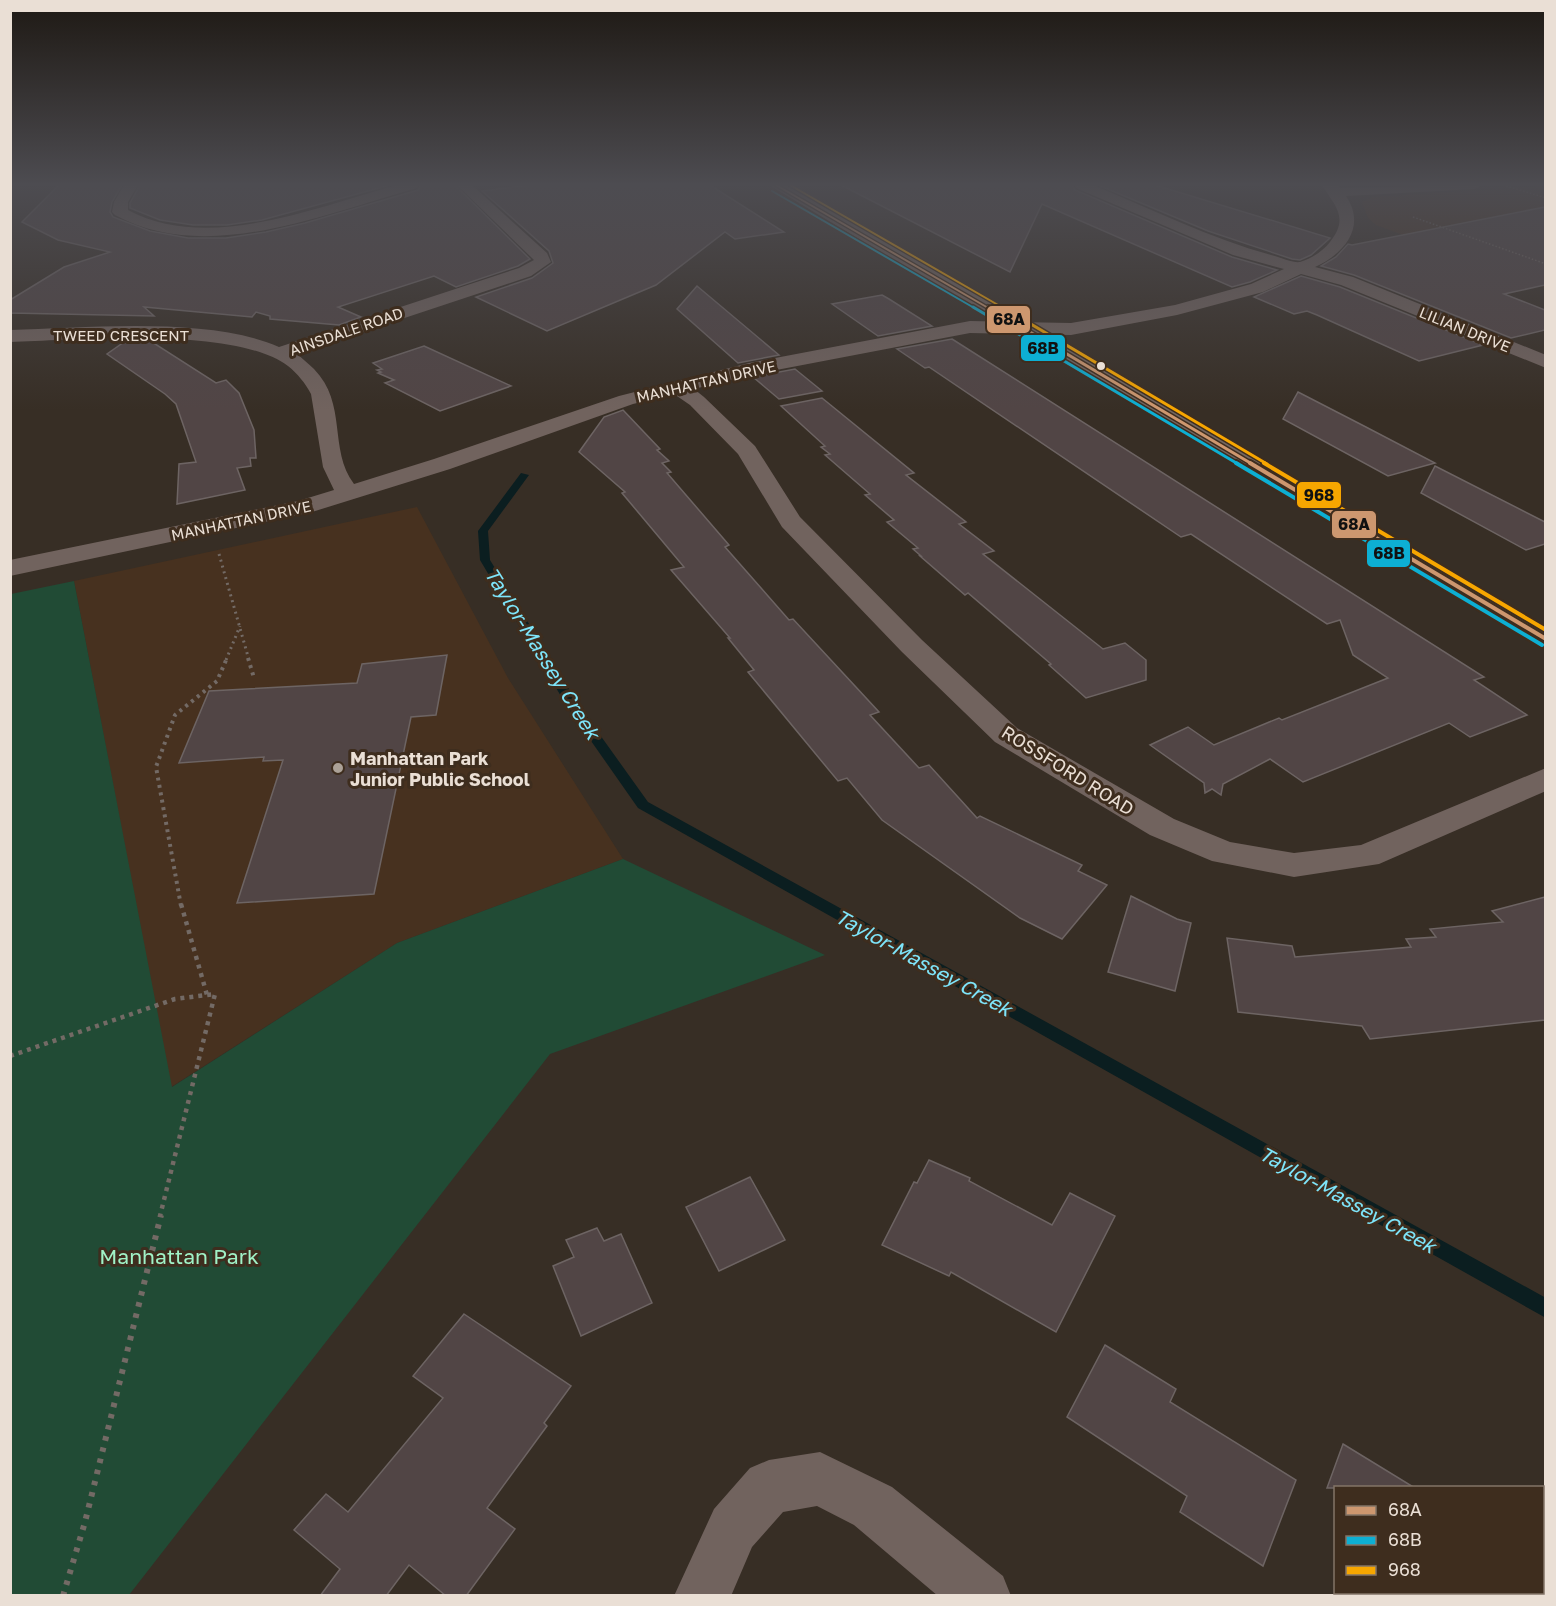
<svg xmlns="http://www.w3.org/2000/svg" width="1556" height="1606" font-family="'Golos Text',sans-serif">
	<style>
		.built { fill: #47311f }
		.green { fill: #214b35 }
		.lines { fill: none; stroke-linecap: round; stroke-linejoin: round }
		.stream { fill: #0b1e20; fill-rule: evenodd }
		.building { fill: #514545; stroke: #6d6463; stroke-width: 1.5 }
		.path-far4 { stroke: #736a65; stroke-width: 1.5; stroke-dasharray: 1.5 2; stroke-linecap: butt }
		.path-far3 { stroke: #736a65; stroke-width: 3; stroke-dasharray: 2 4; stroke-linecap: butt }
		.path-far2 { stroke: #736a65; stroke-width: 4; stroke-dasharray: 3 4.5; stroke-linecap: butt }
		.path-far1 { stroke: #736a65; stroke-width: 4.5; stroke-dasharray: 4 5; stroke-linecap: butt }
		.path { stroke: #736a65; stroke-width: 6; stroke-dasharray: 4.5 7; stroke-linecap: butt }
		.minor { fill: #71635e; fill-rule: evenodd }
		.secondary { fill: #73655f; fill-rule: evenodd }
		.bus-1-far2-casing { stroke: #3e2d1e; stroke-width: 4.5 }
		.bus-1-far1-casing { stroke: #3e2d1e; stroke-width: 6 }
		.bus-1-casing { stroke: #3e2d1e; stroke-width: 8 }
		.bus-2-far2-casing { stroke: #3e2d1e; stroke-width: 4.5 }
		.bus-2-far1-casing { stroke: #3e2d1e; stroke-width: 6 }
		.bus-2-casing { stroke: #3e2d1e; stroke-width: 8 }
		.bus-3-far2-casing { stroke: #3e2d1e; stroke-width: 4.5 }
		.bus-3-far1-casing { stroke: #3e2d1e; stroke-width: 6 }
		.bus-3-casing { stroke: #3e2d1e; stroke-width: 8 }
		.bus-1-far2 { stroke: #cd976f; stroke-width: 2 }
		.bus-1-far1 { stroke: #cd976f; stroke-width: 3 }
		.bus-1 { stroke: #cd976f; stroke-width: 4 }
		.bus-2-far2 { stroke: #0dafd3; stroke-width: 2 }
		.bus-2-far1 { stroke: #0dafd3; stroke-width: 3 }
		.bus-2 { stroke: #0dafd3; stroke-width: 4 }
		.bus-3-far2 { stroke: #f7a600; stroke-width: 2 }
		.bus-3-far1 { stroke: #f7a600; stroke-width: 3 }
		.bus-3 { stroke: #f7a600; stroke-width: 4 }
		.bus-dot { fill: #eadfd5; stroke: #3e2d1e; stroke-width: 2 }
		.poi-dot { fill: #aba197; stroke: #3e2d1e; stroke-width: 2 }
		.labels { text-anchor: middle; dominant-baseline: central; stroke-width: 6; stroke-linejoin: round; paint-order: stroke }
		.far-street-label { font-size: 15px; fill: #eadfd5; stroke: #3e2d1e }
		.poi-label { font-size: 18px; font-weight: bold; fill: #eadfd5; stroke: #3e2d1e; text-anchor: start }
		.street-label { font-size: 18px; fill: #eadfd5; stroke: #3e2d1e }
		.water-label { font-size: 20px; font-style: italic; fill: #7ee5fa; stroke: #3e2d1e }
		.near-park-label { font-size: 21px; fill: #a0f2c7; stroke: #3e2d1e }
		.line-badge { stroke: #3e2d1e; stroke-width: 2 }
		.pale-badge-label { font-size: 16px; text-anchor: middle; font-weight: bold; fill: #111 }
	</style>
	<rect width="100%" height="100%" fill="#372e25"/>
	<g class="built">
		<path d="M1545,186v102l-169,-63 -8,-7 -6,-16 11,-5z"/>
		<path d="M417,507l91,171 115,181 -226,84 -226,144 -97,-506z"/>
	</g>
	<path class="green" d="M74,581l98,506 225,-144 226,-84 202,96 -275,99 -421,541h-118v-1001z"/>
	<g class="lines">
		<path class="stream" d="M521,473l8,2 -41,56 2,29 90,147 68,95 898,496v20l-908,-510 -70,-100 -88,-148 -2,-29z"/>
	</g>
	<g class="building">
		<path d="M59,185h63l-10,17 -2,10 3,5 37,14 38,7h38l40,-6 39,-9 113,-33 3,-5h34l75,74 -12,7 -62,21 -22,-11 -96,31 23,10 -22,8 -69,-6v-3l-14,-4 -4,5 -108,-10 10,9 -144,-3v-13l54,-33 46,-15 -52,-12 -36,-18z"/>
		<path d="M140,185h250l-128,35 -35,5h-34l-33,-5 -30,-12v-5z"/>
		<path d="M531,185h179l74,47 -49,7 -10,-7 -69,53 -109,46 -71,-34 56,-19 21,-15 -4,-12 -67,-60z"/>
		<path d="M841,185h231l3,5 157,67 45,13 -27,12 -18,5 -190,-83 -32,68z"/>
		<path d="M1098,185h57l175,53 -19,17 -11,5 -8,-1 -84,-28z"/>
		<path d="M1545,207v78l-41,9 41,16v20l-34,8 -157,-63 -33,-9 15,-9 12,-13 4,1z"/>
		<path d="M1301,276l39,11 143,58 -64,16 -102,-46 -10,-4 -13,3 -40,-17z"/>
		<path d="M697,286l82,69 -41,8 -61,-54z"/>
		<path d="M882,295l7,4 43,27 -54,10 -46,-32z"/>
		<path d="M952,339l532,338 -10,3 53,35 -57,22 -21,-14 -146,59 -33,-23 -47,25 -2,11 -9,-6 -7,4 -1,-10 -54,-38 38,-18 26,18 65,-27 3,2 106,-42 -35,-23 -13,-35 -13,4 -136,-90 -10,3 -252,-170 -4,1 -28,-19z"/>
		<path d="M127,340h22l67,43 10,-3 13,13 15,37 2,28h-6l1,8 -14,2 8,22 -68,14 2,-40 17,-2 -20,-58 -11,-10 -58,-40z"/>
		<path d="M424,346l87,40 -71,25 -55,-28 9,-3 -16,-7 3,-1 -4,-2 5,-1 -9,-6z"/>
		<path d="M795,369l27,22 -43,8 -26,-22z"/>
		<path d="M1298,392l66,34 71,37 -47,13 -105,-57z"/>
		<path d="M822,398l92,75 -8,2 60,47 -7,2 35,27 -11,3 120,95 22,-6 21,17v20l-60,18 -37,-33 2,-1 -83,-71 -3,2 -45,-39h1l-8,-7 5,-1 -31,-26 7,-2 -29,-25 5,-1 -45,-39 5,-1 -9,-7 4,-1 -44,-40z"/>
		<path d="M623,410l37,39 -3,1 12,11 -7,2 9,9 -4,1 62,72 -4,2 64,73 4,-1 86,93 -9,3 49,53 10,-3 48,53 3,-2 102,49 -4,6 29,14 -45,54 -42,-21 -138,-98 -35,-42 -9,3 -90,-109 6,-2 -26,-32h2l-59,-68 13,-3 -62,-74 3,-1 -46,-40 25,-35z"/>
		<path d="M1435,466l110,56v22l-19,6 -105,-57z"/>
		<path d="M447,655l-11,60 -25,2 -37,177 -137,9 46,-143 -20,1 1,-4 -85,6 30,-72 148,-8 5,-19z"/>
		<path d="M1131,896l46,23 14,4 -16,68 -67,-19z"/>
		<path d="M1545,897v123l-175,19 -8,-13 -124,-14 -11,-74 65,8 3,11 116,-10 -5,-8 30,-2 -6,-8 73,-7 -11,-11z"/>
		<path d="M929,1160l41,18 -1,3 83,44 18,-32 45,23 -59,116 -105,-60 -2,4 -67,-31 32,-63 3,1z"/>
		<path d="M750,1177l35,63 -66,31 -33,-64z"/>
		<path d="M597,1228l7,13 17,-7 31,69 -71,33 -28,-70 21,-9 -8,-17z"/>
		<path d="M464,1314l107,72 -27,37 3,3 -60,82 28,21 -49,67h-20l-37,-31 -23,31h-66l20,-27 -46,-39 32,-36 22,18 95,-114 -30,-22z"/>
		<path d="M1105,1345l71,44 -6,13 126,78 -33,86 -83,-54 7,-16 -120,-79z"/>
		<path d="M1343,1444l72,44h-88z"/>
	</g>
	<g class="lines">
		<g class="path-far4">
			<path d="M1503,185l43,13"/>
			<path d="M1413,217l133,47"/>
		</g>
		<g class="path-far3">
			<path d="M219,554l30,106"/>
			<path d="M226,660l14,-34"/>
		</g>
		<g class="path-far2">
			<path d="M248,658l6,20"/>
			<path d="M181,906l-25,-139 19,-52 42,-34 10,-23"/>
		</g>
		<g class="path-far1">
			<path d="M181,904l26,91"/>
			<path d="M10,1056l165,-57 40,-5 -55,222"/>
		</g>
		<path class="path" d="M63,1596l22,-74 76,-307"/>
		<g class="minor">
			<path d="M124,185h14l-10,17v8c80,43 188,-3 269,-25h22l-2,3c-93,26 -211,77 -302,27l-3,-3 2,-10z"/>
			<path d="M457,185h15l75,68 4,9 -20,14 -235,78c7,4 12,10 18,15 34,35 14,80 40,115l80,-25 185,-63 130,-33 221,-42 101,2 104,-18 76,-21 33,-15 -51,-14 -157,-67 -2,-3h19c60,25 121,55 185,72 6,2 16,6 22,5 11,-3 23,-11 30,-20 20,-25 4,-37 -8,-57h15l3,3 142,-3 -7,4 -129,7c21,31 -2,58 -31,71l38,10 193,78v13l-205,-83 -40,-11 -38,18 -86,23 -106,20 -101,-2 -220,42 -56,14 10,8 51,49 45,71 122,123 95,88 157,91 56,23 64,11 67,-8 185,-77v23l-167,73 -85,13 -82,-16 -62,-26 -155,-93 -93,-90 -120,-125 -44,-73 -48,-49 -16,-11 -41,10 -183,65 -138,43 -302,64v-16l288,-59 36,-11 -11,-23 -12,-73c-5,-10 -14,-21 -23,-28 -54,-40 -210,-26 -278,-24v-12c78,-2 198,-14 269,17l240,-79 15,-8z"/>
			<path d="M820,1452l72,35 111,89 8,20h-73l-84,-71 -37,-19 -34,6 -31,35 -21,49h-57l40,-87 36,-41 19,-8z"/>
		</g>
		<path class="secondary" d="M769,185h17l243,138 517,304v20l-10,-2z"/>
		<defs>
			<path id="bus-1-far2" d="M776,185l214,124"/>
			<path id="bus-1-far1" d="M988,307l264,157"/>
			<path id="bus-1" d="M1250,463l296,176"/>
			<path id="bus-2-far2" d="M772,191l204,118"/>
			<path id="bus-2-far1" d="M973,307l265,157"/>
			<path id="bus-2" d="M1236,463l306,182"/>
			<path id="bus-3-far2" d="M790,185l215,124"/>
			<path id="bus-3-far1" d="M1002,307l265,157"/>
			<path id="bus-3" d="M1264,463l282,167"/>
		</defs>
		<use href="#bus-1-far2" class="bus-1-far2-casing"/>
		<use href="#bus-1-far1" class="bus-1-far1-casing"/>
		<use href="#bus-1" class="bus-1-casing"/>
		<use href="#bus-2-far2" class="bus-2-far2-casing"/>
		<use href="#bus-2-far1" class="bus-2-far1-casing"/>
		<use href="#bus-2" class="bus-2-casing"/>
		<use href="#bus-3-far2" class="bus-3-far2-casing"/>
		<use href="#bus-3-far1" class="bus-3-far1-casing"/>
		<use href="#bus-3" class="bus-3-casing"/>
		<use href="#bus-1-far2" class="bus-1-far2"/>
		<use href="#bus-1-far1" class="bus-1-far1"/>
		<use href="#bus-1" class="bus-1"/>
		<use href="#bus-2-far2" class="bus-2-far2"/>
		<use href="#bus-2-far1" class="bus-2-far1"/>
		<use href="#bus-2" class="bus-2"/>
		<use href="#bus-3-far2" class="bus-3-far2"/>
		<use href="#bus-3-far1" class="bus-3-far1"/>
		<use href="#bus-3" class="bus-3"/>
	</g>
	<linearGradient id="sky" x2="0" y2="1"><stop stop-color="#1e1914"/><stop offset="0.45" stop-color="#4d4c51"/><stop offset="1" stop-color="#4d4c51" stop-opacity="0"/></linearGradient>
	<rect width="1556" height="410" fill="url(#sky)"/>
	<circle class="bus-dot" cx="1101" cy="366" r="5"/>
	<circle class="poi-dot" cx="338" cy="768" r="6"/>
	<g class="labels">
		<g class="far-street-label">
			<text transform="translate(1465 329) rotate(22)">LILIAN DRIVE</text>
			<text transform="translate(346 331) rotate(-19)">AINSDALE ROAD</text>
			<text x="121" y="335">TWEED CRESCENT</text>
			<text transform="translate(706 381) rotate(-13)">MANHATTAN DRIVE</text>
			<text transform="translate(241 520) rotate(-12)">MANHATTAN DRIVE</text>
		</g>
		<g class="poi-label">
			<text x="350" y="758">Manhattan Park<tspan x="350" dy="21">Junior Public School</tspan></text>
		</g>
		<g class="street-label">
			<text transform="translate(1068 770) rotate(32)">ROSSFORD ROAD</text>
		</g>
		<g class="water-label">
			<text transform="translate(543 653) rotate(58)">Taylor-Massey Creek</text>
			<text transform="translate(924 962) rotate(29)">Taylor-Massey Creek</text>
			<text transform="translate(1348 1199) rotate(29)">Taylor-Massey Creek</text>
		</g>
		<g class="near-park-label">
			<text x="179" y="1256">Manhattan Park</text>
		</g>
	</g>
	<g class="line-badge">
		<rect x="986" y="305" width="45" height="29" rx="6" fill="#cd976f"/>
		<rect x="1020" y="334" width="46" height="28" rx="6" fill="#0dafd3"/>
		<rect x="1296" y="481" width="46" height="28" rx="6" fill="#f7a600"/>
		<rect x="1331" y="510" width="46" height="29" rx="6" fill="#cd976f"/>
		<rect x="1366" y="539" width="45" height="29" rx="6" fill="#0dafd3"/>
	</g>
	<g class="pale-badge-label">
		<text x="1009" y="325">68A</text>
		<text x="1043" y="354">68B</text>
		<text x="1319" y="501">968</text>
		<text x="1354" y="530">68A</text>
		<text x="1389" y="559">68B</text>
	</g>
	<rect width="1556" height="1606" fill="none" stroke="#eadfd5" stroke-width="24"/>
	<rect x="1334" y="1486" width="210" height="108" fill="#3e2d1e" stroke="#837467" stroke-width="1.5"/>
	<rect x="1346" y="1506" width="30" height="9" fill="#cd976f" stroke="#837467" stroke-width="1.5"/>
	<text x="1388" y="1516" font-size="18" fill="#eadfd5">68A</text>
	<rect x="1346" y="1536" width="30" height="9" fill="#0dafd3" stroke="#837467" stroke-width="1.5"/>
	<text x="1388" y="1546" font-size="18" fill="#eadfd5">68B</text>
	<rect x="1346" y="1566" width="30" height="9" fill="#f7a600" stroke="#837467" stroke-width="1.5"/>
	<text x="1388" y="1576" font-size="18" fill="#eadfd5">968</text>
</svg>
